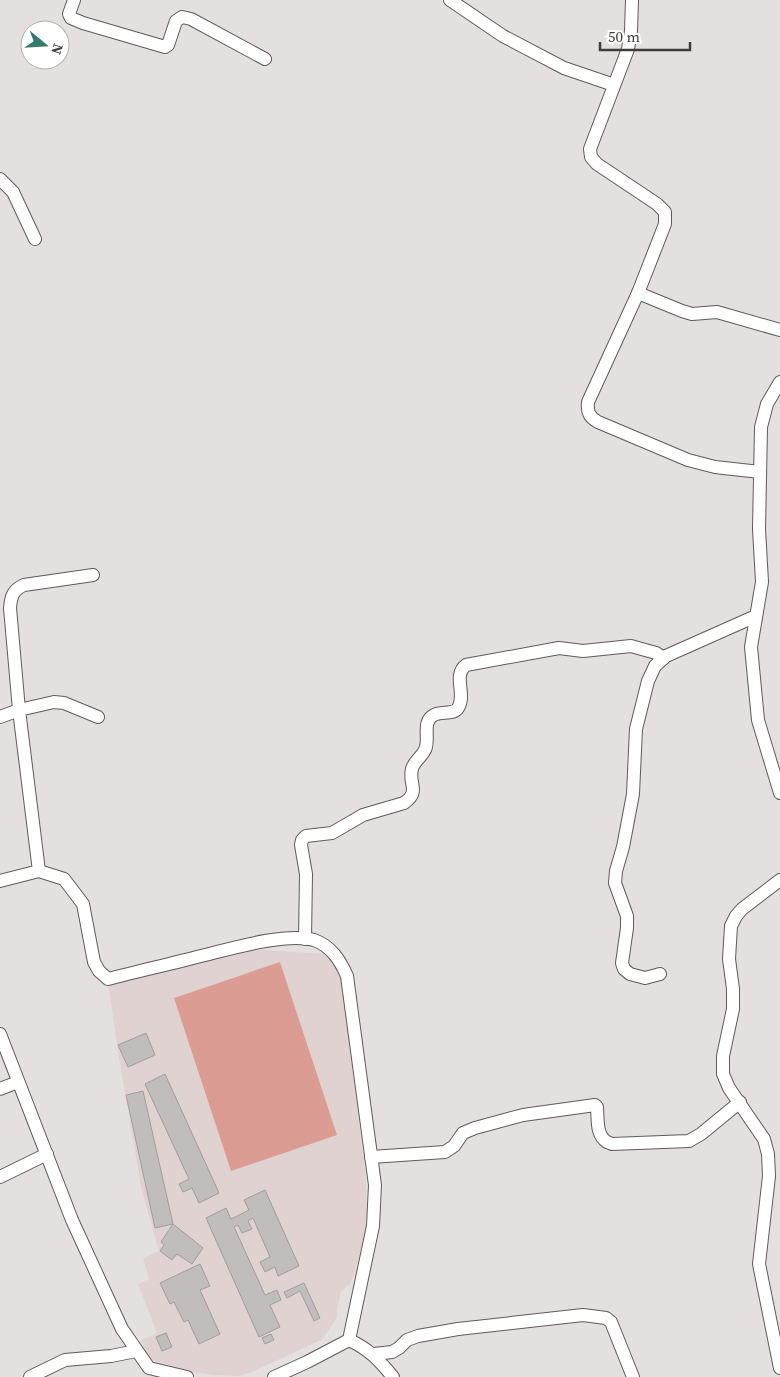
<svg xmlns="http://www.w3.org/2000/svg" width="780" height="1377" font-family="'Source Serif 4',serif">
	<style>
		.built { fill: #dfd2d0 }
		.green { fill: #db9d93 }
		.building { fill: #c2bdbd; stroke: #a19d9c }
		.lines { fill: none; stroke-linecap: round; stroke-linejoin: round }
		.street-casing { stroke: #5f5b5a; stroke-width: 14 }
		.street { stroke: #fff; stroke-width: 12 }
	</style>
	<rect width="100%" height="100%" fill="#e5e0e0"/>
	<path class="built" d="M249,949l78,5 14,21 24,197 3,60 -7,16 -7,27 -4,9 -9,7 -4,18v8l-14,22 -71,33 -13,4 -24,-1 -24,-3 -42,-13 -8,-19 16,-7 -19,-49 11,-5 -6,-21 16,-7 -17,-60 -23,-133 -11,-75z"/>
	<path class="green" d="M280,962l57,173 -106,36 -57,-173z"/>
	<g class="building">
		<path d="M146,1033l9,22 -27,12 -10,-22z"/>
		<path d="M165,1074l54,119 -20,10 -7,-15 -9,4 -4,-8 10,-5 -44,-95z"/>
		<path d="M143,1091l30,133 -18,4 -29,-133z"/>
		<path d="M265,1190l34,76 -21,10 -3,-9 -10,5 -5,-10 10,-5 -17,-39 -5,3 4,8 -10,4 -4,-8 -4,2 31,68 12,-5 4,10 -11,5 10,22 -21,10 -53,-119 20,-10 5,11 18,-9 -5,-10z"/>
		<path d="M173,1224l30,24 -11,16 -15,-10 -5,6 -12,-9 4,-6 -3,-3z"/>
		<path d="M200,1264l10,22 -10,4 20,44 -21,10 -11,-24 -4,2 -10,-20 -4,2 -10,-21z"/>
		<path d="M304,1283l16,35 -6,3 -14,-30 -13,7 -3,-6z"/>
		<path d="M166,1333l6,14 -10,4 -6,-14z"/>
		<path d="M271,1334l3,6 -9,4 -3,-6z"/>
	</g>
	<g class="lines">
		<defs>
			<g id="street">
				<path d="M74,0l-5,14 2,4 12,5 82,24 3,-2 8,-24 6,-4 9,2 74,40"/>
				<path d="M450,0l53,36 61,32 50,17"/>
				<path d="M632,0l-1,31 -3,18 -38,100 1,8 6,7 60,40 8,8v12l-27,69 -50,109c-1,10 1,15 10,20l90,38 27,7 45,5"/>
				<path d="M0,179l13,13 22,47"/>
				<path d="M638,293l44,18 10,3 25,-2 63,18"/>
				<path d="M780,382l-13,22 -6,23 -2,102 3,53 -11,65 7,73 22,73"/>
				<path d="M0,717l19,-7 -9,-102c1,-12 3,-18 14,-23l69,-10"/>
				<path d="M39,871l-20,-161 35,-8 10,1 34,14"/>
				<path d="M780,880l-38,29 -6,7 -5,10 -2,33 4,30v20l-10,47v18l6,14 35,51 4,15 1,22 -10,88 21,104"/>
				<path d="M0,881l39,-10 25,8 19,25 11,58 5,9 9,8c31,-8 62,-15 93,-23 28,-7 86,-24 113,-16 17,6 26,20 33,36l28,209 -2,41 -24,114"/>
				<path d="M305,939l1,-65 -5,-29 1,-5 4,-4 26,-3 31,-18 41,-12c17,-12 4,-19 8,-34 2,-9 12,-13 14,-22 3,-10 -4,-26 8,-32 7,-4 20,0 24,-7 9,-14 -6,-32 8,-43l93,-17 24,3 48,-5 25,7 8,5"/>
				<path d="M660,974l-15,4 -15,-4 -6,-5 -2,-6 5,-35v-12l-12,-33 1,-12 7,-24 10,-53 3,-65 12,-48 7,-15 11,-10 90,-40"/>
				<path d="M0,1034l72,186 50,109 27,39 38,9"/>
				<path d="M0,1089l18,-7"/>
				<path d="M371,1157l74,-5 9,-6 9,-13 12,-5 48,-13 72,-10 2,2c1,13 -1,28 10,35l5,2 77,-3 12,-7 39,-32"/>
				<path d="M0,1177l47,-23"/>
				<path d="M374,1354l18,-2 7,-4 8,-8 11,-4 40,-7 125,-14 23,3 5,4 22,55"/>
				<path d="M30,1377l35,-17 46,-4 25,-5"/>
				<path d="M274,1377l33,-15 42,-22c20,9 30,20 44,37"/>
			</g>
		</defs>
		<use href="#street" class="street-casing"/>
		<use href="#street" class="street"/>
	</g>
	<g transform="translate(45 45) rotate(108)"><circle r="24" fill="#ffffff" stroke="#b2b1b1"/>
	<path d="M0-4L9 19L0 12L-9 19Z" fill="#347a6f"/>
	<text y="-8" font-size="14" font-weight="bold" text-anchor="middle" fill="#3e3c3c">N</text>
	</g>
	<path d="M600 42v8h90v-8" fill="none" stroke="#3e3c3c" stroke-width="2.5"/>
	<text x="608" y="42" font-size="15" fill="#3e3c3c" stroke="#ffffff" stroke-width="4" paint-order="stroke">50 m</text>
</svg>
